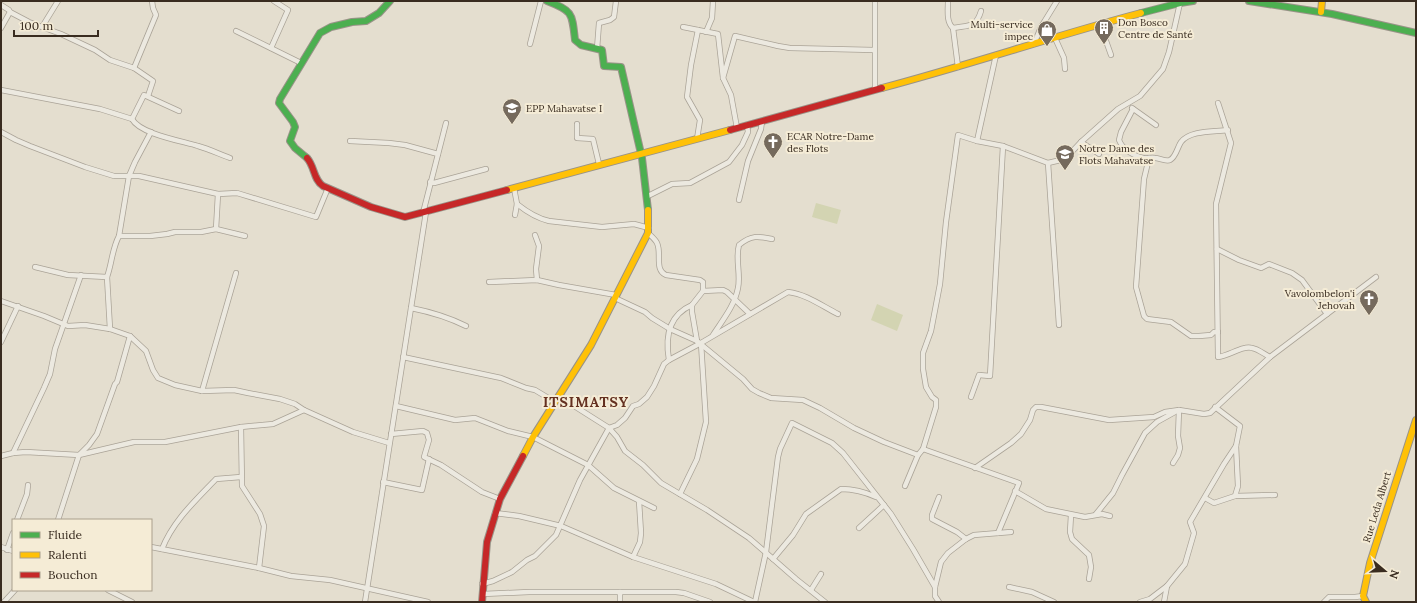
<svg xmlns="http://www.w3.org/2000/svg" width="1417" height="603" font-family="Lora,serif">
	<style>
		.green { fill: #d3d4b2 }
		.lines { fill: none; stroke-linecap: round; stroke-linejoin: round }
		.street-casing { stroke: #aaa397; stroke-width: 6 }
		.fast-casing { stroke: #999388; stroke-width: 8 }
		.slow-casing { stroke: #999388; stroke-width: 8 }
		.jam-casing { stroke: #999388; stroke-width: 8 }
		.street { stroke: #ece9e0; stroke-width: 4.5 }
		.fast { stroke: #4caf50; stroke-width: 6 }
		.slow { stroke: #ffc107; stroke-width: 6 }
		.jam { stroke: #c62828; stroke-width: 6 }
		.labels { text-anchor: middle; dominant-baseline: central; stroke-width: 4; stroke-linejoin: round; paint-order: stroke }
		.poi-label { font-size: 10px; fill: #392c20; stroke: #f5ecd6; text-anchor: start }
		.street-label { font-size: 10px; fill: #392c20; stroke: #f5ecd6 }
		.district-label { font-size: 14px; font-weight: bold; letter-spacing: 1px; fill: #643020; stroke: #f5ecd6 }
	</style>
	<rect width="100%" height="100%" fill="#e4decf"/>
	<g class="green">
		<path d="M816,203l25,7 -4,14 -25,-7z"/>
		<path d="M877,304l26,11 -6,16 -26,-11z"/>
	</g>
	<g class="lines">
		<defs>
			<g id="street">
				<path d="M875,1v89"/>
				<path d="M948,1c0,9 -2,21 5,27l5,39"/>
				<path d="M1,5l8,5 1,2 19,10 13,5 16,-26"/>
				<path d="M1100,24l11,31"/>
				<path d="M42,27l19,7 34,16 15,10 24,8 19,13 -5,15"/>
				<path d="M683,27l35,7 5,44 8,17 6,33"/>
				<path d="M1,28l9,-16"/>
				<path d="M953,28c16,-3 23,0 28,-17"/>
				<path d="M236,31l65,32"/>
				<path d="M706,32l6,-14 1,-17"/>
				<path d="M1055,38l9,20 1,11"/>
				<path d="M530,44l11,-43"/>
				<path d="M1034,44l7,-17 16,-26"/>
				<path d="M271,48l17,-38 -14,-9"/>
				<path d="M597,49l2,-26 11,-3 4,-3 2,-16"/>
				<path d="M134,68l22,-53 -3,-7 -1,-7"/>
				<path d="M723,78l12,-42 43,10 12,2 84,2"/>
				<path d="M1,90l99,19 32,10 12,-24 35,16"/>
				<path d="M1218,103l13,40 -15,61 2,153c11,-1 25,-12 34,-9 6,1 12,6 18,9"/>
				<path d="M1132,108l24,17"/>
				<path d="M1133,109l-12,23 -2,8c4,10 13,15 24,18 4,1 8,-1 12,0 4,0 11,4 15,2 6,-3 7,-12 11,-18 9,-12 33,-10 47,-12"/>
				<path d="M132,119c8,15 50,22 66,27 11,3 21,8 32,12"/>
				<path d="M577,124v14l16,1 6,25"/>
				<path d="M1,132l15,8 14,6 55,21 29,9h25l79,18 19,-1 79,24 12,-29"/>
				<path d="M697,139l3,-19 -13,-23 4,-32 7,-35"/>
				<path d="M350,141l39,2 16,2 33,9"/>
				<path d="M977,141l19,-86"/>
				<path d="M1081,142l18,12"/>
				<path d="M1149,158l-5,21 -8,108 8,29 3,3 24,3 20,14h8l12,-1 3,-3h4"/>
				<path d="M1048,163l11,162"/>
				<path d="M430,182l4,1 52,-14"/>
				<path d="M514,188l3,16 -2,11"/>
				<path d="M648,196l24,-12 18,-1 39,-21 13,-17 6,-13 -1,-7"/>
				<path d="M739,200l9,-39 13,-32 1,-8"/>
				<path d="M517,204c10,8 19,14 32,17l53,6 32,-3 15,4"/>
				<path d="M423,213l23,-90"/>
				<path d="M216,229l2,-35"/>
				<path d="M648,233c3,3 7,6 9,10 5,10 -3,27 9,32l34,5 3,2v9l-11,14v7l5,29 46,38 9,10 7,4 12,5 32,2 17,8 34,20 30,14 34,13"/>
				<path d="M535,235l4,11 -3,23 1,11"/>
				<path d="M119,236l10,-60 6,-14 16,-30"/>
				<path d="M1217,249l22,11 22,8 8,-4 23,9 10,7 25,34"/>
				<path d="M35,267l33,8 39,2c5,-14 5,-28 12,-41h31l17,-2 8,-2h26l15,-3 29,7"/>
				<path d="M107,277l3,52"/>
				<path d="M489,282l48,-2 22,5 57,10"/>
				<path d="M703,291l20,-1 4,2 23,22"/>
				<path d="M615,298l30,14 7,6 18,11 27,12"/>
				<path d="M1,301l43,15 24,10 17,-1 25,4 20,7 16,15 7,19 5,8 17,7 27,6 32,-1 14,3 32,6 15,5 9,6"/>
				<path d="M411,308c20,4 37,9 55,18"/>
				<path d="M713,335c9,-14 22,-30 25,-47 3,-14 -3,-29 1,-43 12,-10 19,-9 33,-6"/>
				<path d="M1,342l17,-36"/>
				<path d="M403,357l98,21 25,10 9,2 20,12"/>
				<path d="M669,360c-4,-23 0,-45 23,-55"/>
				<path d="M202,391l34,-118"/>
				<path d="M560,397l49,31 8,9 8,14 18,14 18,18 46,27 42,28 47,41 29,23"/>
				<path d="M971,397l8,-22 11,1 13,-230"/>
				<path d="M396,406l59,14 20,-2 33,13 25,6 55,28 26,23 40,20"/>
				<path d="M1215,407l25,19 -4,20 2,40 -3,10"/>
				<path d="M241,427l1,59 18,28 4,12 -5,42"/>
				<path d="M391,434l32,-3 4,2 2,7 -5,17 17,8 41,27 18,7"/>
				<path d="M923,449l96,34 -21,50"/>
				<path d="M13,453l31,-65 6,-14 5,-25 26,-74"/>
				<path d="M1,456l12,-3 13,-1 53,3 55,-13h31l76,-15 32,-3 31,-14 49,22 36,11"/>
				<path d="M1173,463l5,-8 2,-7 -2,-12 1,-26"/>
				<path d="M975,468l36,-25 10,-9 9,-14 3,-10 3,-3h5l68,13 45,-3 11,-5 14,-2 25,4 6,-1 60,-56 106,-80"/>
				<path d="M383,482l39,8 7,-31"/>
				<path d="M905,486l13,-31 5,-6 13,-42v-7l-4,-3 -6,-10 -3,-18v-16l8,-22 9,-47 6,-62 12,-87 19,6 26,5 45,17 17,-4 16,-17 37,-33 22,-13 23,-27 6,-17 11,-49"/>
				<path d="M1015,491l31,18 39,8 17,-3 8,2"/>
				<path d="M680,494l17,-35 9,-37 -5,-79"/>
				<path d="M939,497l-7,18v4l25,13 9,7"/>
				<path d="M1205,498l9,5 21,-7 40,-1"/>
				<path d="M495,513l24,3 42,10 72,31 83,27 38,18"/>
				<path d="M1096,514l17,-21 9,-18 23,-42 12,-11 18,-10"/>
				<path d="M1071,515l-1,17 2,7 17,16 2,12 -2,12"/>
				<path d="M17,520l10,-26 1,-9"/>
				<path d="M58,520l21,-65 10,-10 8,-11 18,-50 2,-2 13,-46"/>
				<path d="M859,528l25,-23"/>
				<path d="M1,547l12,4"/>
				<path d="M151,547l108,21 32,8 39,4 98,22"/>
				<path d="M162,549c11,-28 33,-48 54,-70l25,-2"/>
				<path d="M7,550l6,-17"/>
				<path d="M633,557l7,-15 1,-9 -2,-32"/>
				<path d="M773,559l20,-24 13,-21 35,-25c13,0 24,3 35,8"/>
				<path d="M482,584l11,-3 19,-9 15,-12 8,-4 21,-21 24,-55 29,-52 8,-3 8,-7 8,-12 6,-2 8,-7 7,-11 10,-22 5,-4 32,-17 87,-51c18,2 34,14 50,22"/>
				<path d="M935,587l6,-25 7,-9 18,-14 8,-4 37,-3"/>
				<path d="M1009,587l23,5 22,10"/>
				<path d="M108,590l24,12"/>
				<path d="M811,590l10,-16"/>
				<path d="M483,594l46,-2h147l8,1 26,9"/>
				<path d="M4,602l11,-12"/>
				<path d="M365,602l61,-390"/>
				<path d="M620,602v-10"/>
				<path d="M755,602l11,-50 12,-95 2,-8 12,-26 40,20 11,10 48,61 22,35 22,38v9l4,6"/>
				<path d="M1140,602l10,-3 17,-13 18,-22 9,-31 -4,-11 34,-58 12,-18"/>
				<path d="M1164,602l3,-16"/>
				<path d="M1324,602l5,-5h26l8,-1"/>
			</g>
			<g id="fast">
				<path d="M547,1c26,10 25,12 28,39l6,5 21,5 2,16 17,1 21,91 6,52"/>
				<path d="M1249,1l83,13 84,19"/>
				<path d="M1141,13l39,-10 13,-2"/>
				<path d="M307,158l-12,-10 -5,-7 5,-14 -2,-5 -14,-19 1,-4 40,-66 11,-6 21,-5 14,-1 13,-8 11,-12"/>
			</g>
			<g id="slow">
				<path d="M1321,12l1,-11"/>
				<path d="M882,88c87,-23 172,-52 259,-75"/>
				<path d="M507,190l223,-60"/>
				<path d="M523,456l10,-19 58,-92 57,-112v-23"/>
				<path d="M1366,602l-3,-6 7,-33 46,-143"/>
			</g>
			<g id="jam">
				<path d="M730,130l152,-42"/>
				<path d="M307,158c8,9 6,21 16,28l48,21 34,10 102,-27"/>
				<path d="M482,602l5,-60 13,-43 23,-43"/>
			</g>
		</defs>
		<use href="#street" class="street-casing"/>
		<use href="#fast" class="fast-casing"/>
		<use href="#slow" class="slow-casing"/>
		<use href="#jam" class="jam-casing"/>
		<use href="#street" class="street"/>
		<use href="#fast" class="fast"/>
		<use href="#slow" class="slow"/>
		<use href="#jam" class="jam"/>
	</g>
	<defs>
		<symbol id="building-pin" viewBox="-11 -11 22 30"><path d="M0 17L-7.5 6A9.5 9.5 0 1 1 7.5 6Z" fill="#756a5d" stroke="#f5ecd6"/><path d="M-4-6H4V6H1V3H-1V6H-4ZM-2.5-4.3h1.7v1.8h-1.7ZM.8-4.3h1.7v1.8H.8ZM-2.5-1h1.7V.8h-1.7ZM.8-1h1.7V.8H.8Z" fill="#fff"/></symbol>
		<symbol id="shop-pin" viewBox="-11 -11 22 30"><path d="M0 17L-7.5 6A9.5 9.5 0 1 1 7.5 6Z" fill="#756a5d" stroke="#f5ecd6"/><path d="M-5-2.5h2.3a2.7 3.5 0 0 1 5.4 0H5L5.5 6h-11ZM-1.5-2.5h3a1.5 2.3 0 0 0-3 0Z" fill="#fff"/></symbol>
		<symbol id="school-pin" viewBox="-11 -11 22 30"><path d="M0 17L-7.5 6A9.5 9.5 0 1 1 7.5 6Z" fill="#756a5d" stroke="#f5ecd6"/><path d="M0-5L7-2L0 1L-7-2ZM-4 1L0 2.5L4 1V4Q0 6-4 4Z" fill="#fff"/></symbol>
		<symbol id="church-pin" viewBox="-11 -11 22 30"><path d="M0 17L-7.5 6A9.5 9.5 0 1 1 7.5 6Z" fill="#756a5d" stroke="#f5ecd6"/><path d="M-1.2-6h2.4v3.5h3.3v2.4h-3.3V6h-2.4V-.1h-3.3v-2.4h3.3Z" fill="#fff"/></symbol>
	</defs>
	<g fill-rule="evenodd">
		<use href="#building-pin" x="1093" y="17" width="22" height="30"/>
		<use href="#shop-pin" x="1036" y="19" width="22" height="30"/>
		<use href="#school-pin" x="501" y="97" width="22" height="30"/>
		<use href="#church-pin" x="762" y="131" width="22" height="30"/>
		<use href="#school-pin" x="1054" y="143" width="22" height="30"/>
		<use href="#church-pin" x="1358" y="288" width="22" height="30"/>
	</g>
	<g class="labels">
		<g class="poi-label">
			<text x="1118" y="22">Don Bosco<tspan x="1118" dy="12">Centre de Santé</tspan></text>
			<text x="1033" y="24" text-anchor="end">Multi-service<tspan x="1033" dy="12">impec</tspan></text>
			<text x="526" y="108">EPP Mahavatse I</text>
			<text x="787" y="136">ECAR Notre-Dame<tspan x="787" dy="12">des Flots</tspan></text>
			<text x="1079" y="148">Notre Dame des<tspan x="1079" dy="12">Flots Mahavatse</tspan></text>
			<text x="1355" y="293" text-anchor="end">Vavolombelon'i<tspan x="1355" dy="12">Jehovah</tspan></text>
		</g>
		<g class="street-label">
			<text transform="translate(1377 507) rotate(-73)">Rue Leda Albert</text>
		</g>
		<g class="district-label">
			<text x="586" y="402">ITSIMATSY</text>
		</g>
	</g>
	<rect width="1417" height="603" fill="none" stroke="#392c20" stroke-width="4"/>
	<rect x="12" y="519" width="140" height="72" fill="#f5ecd6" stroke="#aa9f8d"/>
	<rect x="20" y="532" width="20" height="6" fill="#4caf50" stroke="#aa9f8d"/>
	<text x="48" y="539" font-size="12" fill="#392c20">Fluide</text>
	<rect x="20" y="552" width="20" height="6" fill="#ffc107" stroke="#aa9f8d"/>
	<text x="48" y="559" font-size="12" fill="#392c20">Ralenti</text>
	<rect x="20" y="572" width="20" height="6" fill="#c62828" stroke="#aa9f8d"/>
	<text x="48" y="579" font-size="12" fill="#392c20">Bouchon</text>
	<g transform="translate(1385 571) rotate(109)" stroke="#f5ecd6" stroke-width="3" paint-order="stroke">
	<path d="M0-3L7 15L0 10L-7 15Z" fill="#392c20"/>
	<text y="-6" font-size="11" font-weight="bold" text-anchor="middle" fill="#392c20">N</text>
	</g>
	<path d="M14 30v6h84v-6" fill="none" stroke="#392c20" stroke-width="2"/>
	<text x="20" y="30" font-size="12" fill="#392c20" stroke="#f5ecd6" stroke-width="3" paint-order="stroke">100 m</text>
</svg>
